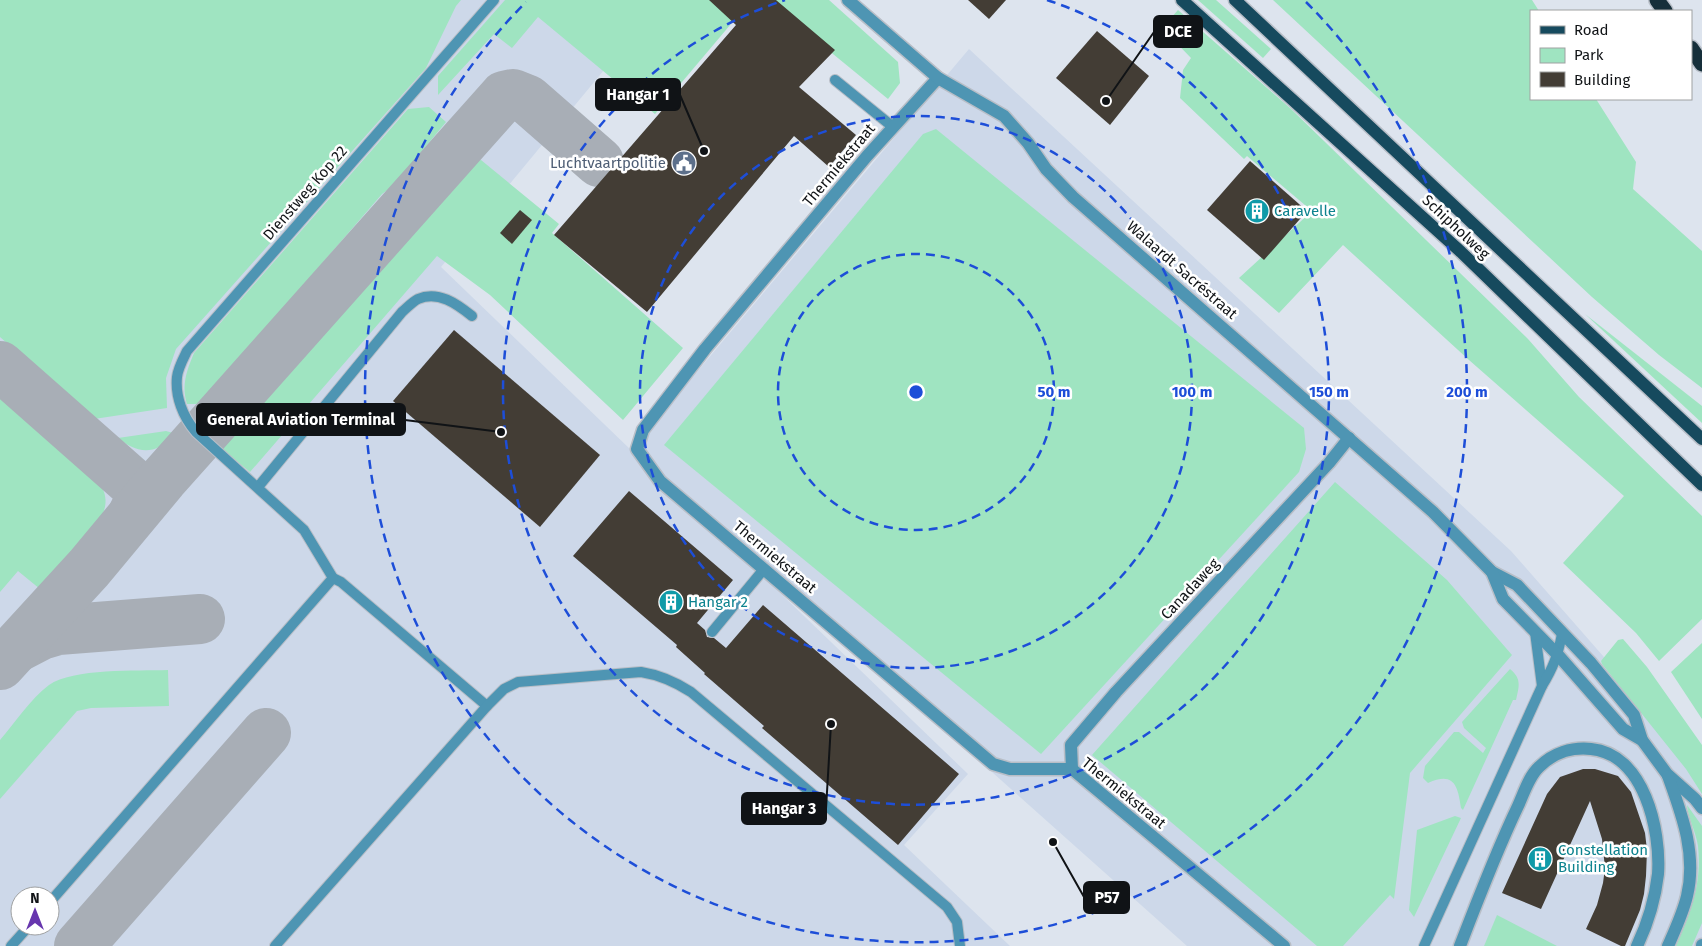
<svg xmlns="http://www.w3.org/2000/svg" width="1702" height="946" font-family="'Fira Sans',sans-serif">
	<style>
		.built { fill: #cdd8e9; fill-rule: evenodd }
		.green { fill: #9fe4c1 }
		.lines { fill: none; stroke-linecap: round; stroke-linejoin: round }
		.taxiway { stroke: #a8aeb6; stroke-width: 50 }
		.building { fill: #433d35 }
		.service-casing { stroke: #b8bec7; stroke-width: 12 }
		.minor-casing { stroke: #b8bec7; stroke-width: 15 }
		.tertiary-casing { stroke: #b8bec7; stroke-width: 15 }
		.primary-casing { stroke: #b8bec7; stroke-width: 15 }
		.motorway-casing { stroke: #b8bec7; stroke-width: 18 }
		.service { stroke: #4e95b3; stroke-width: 10 }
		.minor { stroke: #4e95b3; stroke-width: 12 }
		.tertiary { stroke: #4e95b3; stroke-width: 12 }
		.primary { stroke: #164a5e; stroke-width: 12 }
		.motorway { stroke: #162f3a; stroke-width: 15 }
		.ring { fill: none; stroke: #1d4ed8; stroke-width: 2.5; stroke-dasharray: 9 6 }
		.labels { text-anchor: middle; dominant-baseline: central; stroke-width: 5; stroke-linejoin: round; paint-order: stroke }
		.service-label { font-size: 15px; fill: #4e5e75; stroke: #fff; text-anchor: end }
		.street-label { font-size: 15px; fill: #101316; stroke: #fff }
		.culture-label { font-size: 15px; fill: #0d838f; stroke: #fff; text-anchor: start }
		.centre { fill: #1d4ed8; stroke: #fff; stroke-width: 2.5 }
		.ring-label { font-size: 15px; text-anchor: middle; font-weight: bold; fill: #1d4ed8; stroke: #fff; stroke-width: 5; stroke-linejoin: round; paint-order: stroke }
		.leader { fill: none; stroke: #101316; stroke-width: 2 }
		.callout-dot { fill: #101316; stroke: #fff; stroke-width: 2 }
		.callout { fill: #101316; stroke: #101316; stroke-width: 2 }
		.callout-label { font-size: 16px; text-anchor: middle; font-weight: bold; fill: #fff }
	</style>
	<rect width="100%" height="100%" fill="#dde4ee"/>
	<path class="built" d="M0,0h662l-221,267 190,183 338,-401 542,502 191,218v177h-515l-546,-487 327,315 -64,71 106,101h-1010zM20,896h30v30h-30z"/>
	<g class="green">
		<path d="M0,0h461l-5,6 -30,62 -250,281 -10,29 1,30 -73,11 -94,-82z"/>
		<path d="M505,0h209l22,18 -81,96 -117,-97 -26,31 -18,-14 -56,61v-19z"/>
		<path d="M767,0h62l69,62 2,21 -12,16z"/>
		<path d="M1198,0h18l55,49 -8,9z"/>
		<path d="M1273,0h259l7,11h-8v88h65l40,63 -3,27 69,62v137l-43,-33 -67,-58z"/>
		<path d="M1178,10l112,98 238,231 51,58 123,119v103l-43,42 -23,-28 -73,-70 61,-67 -155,-136 -126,-115 -64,68 -40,-35 73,-67 -65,-55 -3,3 -64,-61 3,-28 8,-12 -29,-30z"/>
		<path d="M429,107l17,15 -53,64 -11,8 -178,206 -8,4h-9c-6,-19 0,-34 7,-51l214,-244z"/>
		<path d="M936,129l368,299 2,21 -7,23 -258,282 -377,-309 259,-311z"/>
		<path d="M481,160l78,64 -7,9 131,115 -60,72 -133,-125 -53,-39 -187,216 -28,-23 252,-287z"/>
		<path d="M1585,314l117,92v17z"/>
		<path d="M0,396l92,78c14,15 18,27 8,46l-60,69 -22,-18 -18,21z"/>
		<path d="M166,431l7,2c-4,4 -9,11 -14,14 -15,8 -30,0 -41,-9z"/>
		<path d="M1335,482l112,98 65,75 -102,118 -16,126 -4,-4 -47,51h-26l-225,-191z"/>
		<path d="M1623,639l24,28 55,78v49l-16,-25 -84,-105 -1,-3 17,-21z"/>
		<path d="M1702,643v76l-31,-47z"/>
		<path d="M1510,669c12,10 9,17 6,31h-3l-50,110 -2,-2c-3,-22 -7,-37 -33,-25l-5,-5 2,-12 29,-34h5l24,21 3,-5 -22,-20 -2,-6z"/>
		<path d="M168,670l1,36 -78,2 -14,3 -77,88v-59c15,-17 31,-42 49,-55 24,-17 88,-14 119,-15z"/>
		<path d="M1687,805l15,21v97l-10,23h-16c15,-34 26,-62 22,-100 -2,-14 -10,-28 -11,-41z"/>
		<path d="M1455,816l6,2 -47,99 -5,-7 8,-80z"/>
		<path d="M1497,915l60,31h-73z"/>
	</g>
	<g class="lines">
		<g class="taxiway">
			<path d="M0,366l135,119 4,16 -6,13"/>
			<path d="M16,648l25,-13 17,-5 142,-11"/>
			<path d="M0,665l89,-97 74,-89 341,-383 9,-2 15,6 71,62"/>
			<path d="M79,946l187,-213"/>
		</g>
	</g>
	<g class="building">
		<path d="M709,0h67l59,50 -36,37 57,48 -27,32 -35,-31 -147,176 -93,-77 182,-210z"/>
		<path d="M968,0h38l-17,19z"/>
		<path d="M1097,31l52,45 -39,49 -54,-47z"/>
		<path d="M1250,161l57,50 -43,49 -57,-50z"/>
		<path d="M520,210l12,10 -20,24 -12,-11z"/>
		<path d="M454,330l146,125 -60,72 -147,-126z"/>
		<path d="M629,491l104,89 -36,43 8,7 2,7 7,1 12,10 37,-43 196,169 -61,71 -136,-117 2,-2 -60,-52 1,-1 -29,-26 1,-2 -104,-89z"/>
		<path d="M1583,769h12l23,7 13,16 14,41 2,17 -1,26 -2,18 -4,16 -15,36h-4l-35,-17 11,-24 6,-22 2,-15 -3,-29 -12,-38 -49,108 -39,-16 45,-99 13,-17z"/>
	</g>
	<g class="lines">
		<defs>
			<g id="service">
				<path d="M835,80l58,47"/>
				<path d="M258,487l144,-175c5,-4 10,-10 16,-13 20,-9 39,5 54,17"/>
				<path d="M712,632l52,-63"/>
				<path d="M1535,632l7,54"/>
				<path d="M487,706l-146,-124 -8,-4 -29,-48 -108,-98c-13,-15 -21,-35 -19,-55 1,-9 6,-18 10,-26l307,-351"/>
				<path d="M50,902l283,-324"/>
				<path d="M11,946l18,-20"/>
				<path d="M275,946l212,-240 17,-17 14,-7 123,-10c19,3 33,9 50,20l256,215 10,15 3,24"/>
				<path d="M1424,946l118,-260c11,-18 16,-31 20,-52"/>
			</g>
			<g id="minor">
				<path d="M938,78l-71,78 -162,193 -62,81 -6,19 23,32 333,283 17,5h62l212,177"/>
				<path d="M1072,769l-1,-24 45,-53 213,-229 20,-25"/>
				<path d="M1460,946c18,-47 36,-94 58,-140 6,-13 11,-30 21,-39 14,-14 33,-20 52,-18 53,5 70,81 67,125 -3,26 -10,49 -21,72"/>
			</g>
			<g id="tertiary">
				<path d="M848,0l90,78 66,38 24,27 18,26 27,28 360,315 59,60 25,13 74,78 43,52 8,25 25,34 28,25 7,9"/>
				<path d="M1492,572l11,27 55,56 65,74 19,11"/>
				<path d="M1668,946c7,-16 15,-33 19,-50 10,-42 -5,-81 -19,-120"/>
				<path d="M1702,946v-1"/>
			</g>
			<g id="primary">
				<path d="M1182,0l279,252 241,233"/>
				<path d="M1235,0l467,439"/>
			</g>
			<g id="motorway">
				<path d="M1657,0l8,11"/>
				<path d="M1691,48l11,16"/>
			</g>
		</defs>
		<use href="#service" class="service-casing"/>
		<use href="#minor" class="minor-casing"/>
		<use href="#tertiary" class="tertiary-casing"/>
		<use href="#primary" class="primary-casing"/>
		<use href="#motorway" class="motorway-casing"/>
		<use href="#service" class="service"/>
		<use href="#minor" class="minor"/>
		<use href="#tertiary" class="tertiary"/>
		<use href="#primary" class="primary"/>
		<use href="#motorway" class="motorway"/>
	</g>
	<g class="ring">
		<circle cx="916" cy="392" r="138"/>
		<circle cx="916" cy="392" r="276"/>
		<path d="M1047 0A413 413 0 1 1 785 0"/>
		<path d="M1306 2A551 551 0 1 1 526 2"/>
	</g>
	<defs>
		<symbol id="civic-disc" viewBox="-11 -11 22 22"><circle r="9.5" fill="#5c6f8a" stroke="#fff"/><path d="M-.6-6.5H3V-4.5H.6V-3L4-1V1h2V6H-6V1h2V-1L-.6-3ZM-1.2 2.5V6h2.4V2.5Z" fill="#fff"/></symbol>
		<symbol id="building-disc" viewBox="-11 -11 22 22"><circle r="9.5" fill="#0f9aa8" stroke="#fff"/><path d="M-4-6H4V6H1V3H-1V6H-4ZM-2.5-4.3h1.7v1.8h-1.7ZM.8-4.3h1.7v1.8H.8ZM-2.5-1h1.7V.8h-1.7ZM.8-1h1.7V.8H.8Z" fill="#fff"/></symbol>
	</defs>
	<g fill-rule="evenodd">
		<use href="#civic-disc" x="670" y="149" width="28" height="28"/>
		<use href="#building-disc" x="1243" y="197" width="28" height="28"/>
		<use href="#building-disc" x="657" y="588" width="28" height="28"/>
		<use href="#building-disc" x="1526" y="845" width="28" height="28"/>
	</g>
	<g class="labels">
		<g class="service-label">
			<text x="666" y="163">Luchtvaartpolitie</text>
		</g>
		<g class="street-label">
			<text transform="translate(839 165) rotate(-50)">Thermiekstraat</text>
			<text transform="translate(305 193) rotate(-49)">Dienstweg Kop 22</text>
			<text transform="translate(1456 227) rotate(43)">Schipholweg</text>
			<text transform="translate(1182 270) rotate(41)">Walaardt Sacréstraat</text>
			<text transform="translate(775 557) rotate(40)">Thermiekstraat</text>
			<text transform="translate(1190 589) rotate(-47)">Canadaweg</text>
			<text transform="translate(1124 793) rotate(39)">Thermiekstraat</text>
		</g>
		<g class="culture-label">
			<text x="1274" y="211">Caravelle</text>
			<text x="688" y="602">Hangar 2</text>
			<text x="1558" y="850">Constellation<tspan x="1558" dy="17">Building</tspan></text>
		</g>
	</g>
	<circle cx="916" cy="392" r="8" class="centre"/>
	<g class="ring-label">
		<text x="1054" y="397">50 m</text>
		<text x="1192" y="397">100 m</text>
		<text x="1329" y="397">150 m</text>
		<text x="1467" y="397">200 m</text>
	</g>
	<path class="leader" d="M1106 101L1154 32M704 151L680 95M501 432L405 420M831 724L826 809M1053 842L1084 897"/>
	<g class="callout-dot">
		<circle cx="1106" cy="101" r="5"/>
		<circle cx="704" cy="151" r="5"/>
		<circle cx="501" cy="432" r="5"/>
		<circle cx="831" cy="724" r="5"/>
		<circle cx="1053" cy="842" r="5"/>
	</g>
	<g class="callout">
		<rect x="1154" y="16" width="48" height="31" rx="5"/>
		<rect x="596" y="79" width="84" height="31" rx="5"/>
		<rect x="197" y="404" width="208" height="31" rx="5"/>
		<rect x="742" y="793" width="84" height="31" rx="5"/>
		<rect x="1084" y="882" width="45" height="31" rx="5"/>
	</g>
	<g class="callout-label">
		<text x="1178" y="37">DCE</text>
		<text x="638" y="100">Hangar 1</text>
		<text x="301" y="425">General Aviation Terminal</text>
		<text x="784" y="814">Hangar 3</text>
		<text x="1107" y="903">P57</text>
	</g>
	<rect x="1530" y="10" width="162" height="90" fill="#ffffff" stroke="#9fa1a2"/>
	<rect x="1540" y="26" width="25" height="8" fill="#164a5e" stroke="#9fa1a2"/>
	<text x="1574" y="35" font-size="15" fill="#101316">Road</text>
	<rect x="1540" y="48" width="25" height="15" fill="#9fe4c1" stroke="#9fa1a2"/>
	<text x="1574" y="60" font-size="15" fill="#101316">Park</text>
	<rect x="1540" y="72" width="25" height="15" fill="#433d35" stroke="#9fa1a2"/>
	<text x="1574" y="85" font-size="15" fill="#101316">Building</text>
	<g transform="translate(35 911)"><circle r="24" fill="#ffffff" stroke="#9fa1a2"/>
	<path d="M0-4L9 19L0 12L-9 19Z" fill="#6736ae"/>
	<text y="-8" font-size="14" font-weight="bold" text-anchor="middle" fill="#101316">N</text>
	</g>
</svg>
